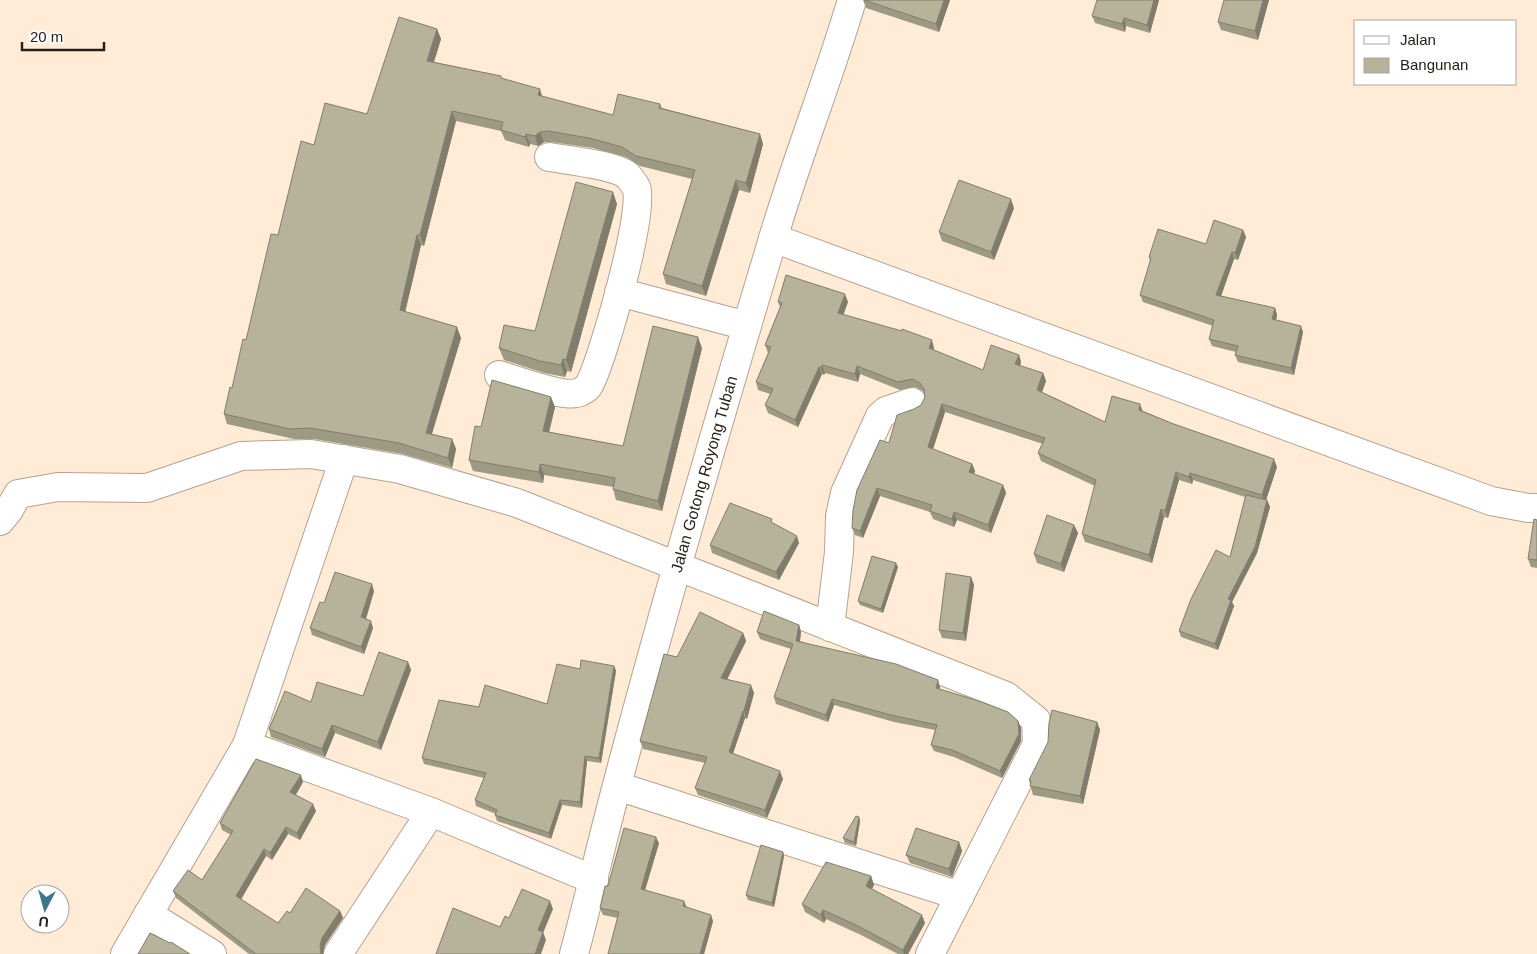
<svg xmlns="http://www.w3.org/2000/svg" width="1537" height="954" font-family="Arial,sans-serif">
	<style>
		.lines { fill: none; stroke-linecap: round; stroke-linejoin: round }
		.minor-casing { stroke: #b5a28f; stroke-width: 30 }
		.minor { stroke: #fff; stroke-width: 28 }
		.wall { fill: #9d9a84 }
		.shaded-wall { fill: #807d6c }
		.building { fill: #b7b39a; stroke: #807d6c }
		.labels { text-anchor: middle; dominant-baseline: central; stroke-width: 4.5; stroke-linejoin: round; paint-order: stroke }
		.street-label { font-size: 16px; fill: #272019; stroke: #fff }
	</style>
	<rect width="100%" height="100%" fill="#ffebd6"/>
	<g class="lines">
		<defs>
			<g id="minor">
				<path d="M773,238l718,263 37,7h9"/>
				<path d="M619,292l128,34"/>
				<path d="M499,375c17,5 66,24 81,17 4,-2 7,-3 9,-7 13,-22 58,-180 47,-198 -2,-3 -6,-9 -9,-12 -13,-10 -60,-15 -78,-18"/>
				<path d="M0,521l9,-11 9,-16 40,-7 89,1 94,-32 70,-2 89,15 117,34 489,193 30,24 1,24 -107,210"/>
				<path d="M830,627l9,-75 1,-36 5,-23 35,-77 6,-5 26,-9"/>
				<path d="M247,745l97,-286"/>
				<path d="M617,786l343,110"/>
				<path d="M148,914l64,40"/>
				<path d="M125,954l122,-209 184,67 163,68"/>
				<path d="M338,954l93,-142"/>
				<path d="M574,954c15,-56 28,-113 43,-169 48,-182 101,-363 155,-543 24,-82 56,-161 80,-242"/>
			</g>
		</defs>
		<use href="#minor" class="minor-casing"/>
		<use href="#minor" class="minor"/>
	</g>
	<g class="wall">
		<path d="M863,0h87l-11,32 -73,-24z"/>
		<path d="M1159,0l-9,33 -24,-7 -1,6 -30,-9 -3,-7z"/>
		<path d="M1269,0l-11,40 -37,-10 -3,-8z"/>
		<path d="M437,29l4,10 -7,23 67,14 1,2 40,19 71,18 47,-11 2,4 98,26 3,10 -13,49 -11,-3 -33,106 -40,-12 -3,-10 29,-95 -52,-13 -14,-9 -33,-9 -42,-6h-7l-6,4 -8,-2 -1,3 -24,-7 -4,-9 -45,-10 -32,125 -3,-1 -16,67 56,26 -29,96 20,5 4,10 -4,19 -49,-14 -89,-15h-20l-67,-15 -3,-10 54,-179 36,-90 53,-31z"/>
		<path d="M617,204l-46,168 -4,-1 -2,6 -21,-4 -40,-13 -5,-12 36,-17z"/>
		<path d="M1014,208l-20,52 -52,-19 -3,-9z"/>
		<path d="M1243,230l3,7 -8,23 -4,-1 -13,37 54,12 2,7 -1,5 27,12 -9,43 -56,-13 -3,-7 1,-3 -24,-6 -3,-7 4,-13 -70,-24 -3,-7 10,-34 -1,-4 57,-13z"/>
		<path d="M778,302h70l-5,13 91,33v2l49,20 36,-15 2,7 -1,4 23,7 3,8 -4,11 63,30 38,-11 134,56 -11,33h1l3,7 -13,46 -25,49 2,4 -16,44 -37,-13 -2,-6 51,-74 15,-60 -52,-17 -1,4 -13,-4 -11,38 -4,-1 -12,46 -67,-21 -3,-8 13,-48 -54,-25 -3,-8 5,-9 -98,-32 -12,37 39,15 3,7 -1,3 29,11 3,8 -15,40 -34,-13 -3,7 -21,-8 -3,-7 -50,-16 -17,42 -8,-3 -3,-7 37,-85 25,-34 7,-4 4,-8 -1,-4 -1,-2 -8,-4 -15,3 -40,-16 -2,8 -33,-9 -1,2 -2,-1 -24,53 -30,-14 -3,-8 5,-11 -12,-4 -2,-8 12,-29 -3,-8 15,-38z"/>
		<path d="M702,348l-40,163 -46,-11 -3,-11v-2l-69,-12 -1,8 -70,-12 -4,-11 12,-33 74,-20 -6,25 74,14z"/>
		<path d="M1537,520v48l-6,-1 -3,-8z"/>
		<path d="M773,523l26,20 -20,37 -67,-27 -2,-8z"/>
		<path d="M1074,525l4,8 -14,39 -27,-9 -3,-9z"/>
		<path d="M898,567l-15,46 -23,-8 -2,-4z"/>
		<path d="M971,577l3,8 -8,56 -24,-3 -3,-8z"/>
		<path d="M374,591l-8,28 7,9 -9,26 -52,-19 -2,-7 14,-25z"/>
		<path d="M799,625l2,7 -1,9 140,46v2l78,32 3,7v13l-19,37 -48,-21 -20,-6 -3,-6 4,-15 -41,-8 -60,-17 -6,17 -52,-18 -2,-7 17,-48 -31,-10 -3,-7z"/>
		<path d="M743,633l3,8 -19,38 27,14 -7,26 -2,-1 -12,36 50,25 -16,39 -69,-23 -3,-7 10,-25 -62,-14 -3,-8 37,-84z"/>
		<path d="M408,662l3,8 -30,80 -46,-17 -10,24 -54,-20 -2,-8 42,-27 52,-6z"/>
		<path d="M614,666l2,5 -15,92 -14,-2 -5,47 -20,-3 -11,34 -54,-18 -2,-6 1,-1 -20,-8 -1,-6 9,-22 -60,-14 -2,-6 57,-51 68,-3 33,-35z"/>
		<path d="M1097,722l3,8 -17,74 -50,-9 -4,-15z"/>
		<path d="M303,782l-7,13 20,16 -16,29 -12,-6 -16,26 -6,-4 -25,43 37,24 12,-10 50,-2 3,7 -18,27 -2,9h-74l-73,-56 -3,-7 29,-11 29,-45 -9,-5 -2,-7z"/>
		<path d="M859,817l1,4 -4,25 -11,-3 -2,-5z"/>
		<path d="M959,842l3,9 -10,26 -42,-14 -4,-8z"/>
		<path d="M659,843l-14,48 42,17 26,13 -9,33h-96l10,-36 -15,-3 -3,-7 8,-22z"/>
		<path d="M783,852l1,4 -10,51 -26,-7 -2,-5z"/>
		<path d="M871,876l3,9 -2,4 53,34 -17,31h-10l-37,-19 -35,-16 -2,4 -19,-11 -3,-8z"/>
	</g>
	<g class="shaded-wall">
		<path d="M944,0h6l-11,32 -3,-8z"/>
		<path d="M1154,0h5l-9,33 -3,-8z"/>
		<path d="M1263,0h6l-11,40 -3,-9z"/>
		<path d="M1124,18l2,8 -1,6 -3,-8z"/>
		<path d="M437,29l4,10 -10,32 -4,-10z"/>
		<path d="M540,89l3,10 -5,-4z"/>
		<path d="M452,111l4,10 -32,125 -4,-11z"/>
		<path d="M540,132l4,10 -6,4 -3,-10z"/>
		<path d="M526,134l4,10 -1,3 -4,-10z"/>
		<path d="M760,134l3,10 -13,49 -4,-10z"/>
		<path d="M736,180l3,10 -33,106 -4,-10z"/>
		<path d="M613,192l4,12 -46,168 -5,-12z"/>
		<path d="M1011,199l3,9 -20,52 -3,-8z"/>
		<path d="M1243,230l3,7 -8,23 -3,-7z"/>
		<path d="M417,235l4,10 -18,76 -3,-11z"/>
		<path d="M1232,252l2,7 -15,43 -3,-7z"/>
		<path d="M845,294l3,8 -7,19 -3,-8z"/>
		<path d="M1275,308l2,7 -2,11 -3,-7z"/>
		<path d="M1301,326l2,6 -9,43 -3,-7z"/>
		<path d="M457,327l4,11 -32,105 -3,-10z"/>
		<path d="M698,337l4,11 -40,163 -4,-10z"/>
		<path d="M932,340l2,8 -2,8 -3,-8z"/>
		<path d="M1019,355l2,7 -3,10 -3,-8z"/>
		<path d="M563,359l4,12 -2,6 -4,-12z"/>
		<path d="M822,365l3,8 -1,2 -3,-7z"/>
		<path d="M857,366l3,8 -2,8 -3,-8z"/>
		<path d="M819,367l3,7 -24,53 -3,-7z"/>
		<path d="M1043,373l3,8 -6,17 -3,-8z"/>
		<path d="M551,397l4,10 -8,34 -4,-10z"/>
		<path d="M942,404l3,8 -14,43 -3,-8z"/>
		<path d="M1140,404l3,8 -4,-2z"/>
		<path d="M452,439l4,10 -4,19 -4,-10z"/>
		<path d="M1274,459l3,8 -12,36 -3,-8z"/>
		<path d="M540,464l4,11 -1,8 -4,-11z"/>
		<path d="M972,464l3,7 -3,9 -3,-8z"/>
		<path d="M1176,472l3,8 -11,38 -3,-7z"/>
		<path d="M1190,473l3,7 -1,4 -3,-7z"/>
		<path d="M1003,485l3,8 -15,40 -3,-8z"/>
		<path d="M877,488l3,8 -17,42 -3,-7z"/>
		<path d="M1267,500l3,7 -13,46 -25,49 2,4 -16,44 -3,-6 13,-45z"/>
		<path d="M1161,509l3,8 -12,46 -3,-8z"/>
		<path d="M954,512l3,8 -3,7 -2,-8z"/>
		<path d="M1074,525l4,8 -14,39 -3,-8z"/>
		<path d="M797,536l2,7 -20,37 -3,-8z"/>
		<path d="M896,563l2,4 -15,46 -2,-4z"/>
		<path d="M971,577l3,8 -8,56 -3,-8z"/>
		<path d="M372,584l2,7 -10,34 -3,-8z"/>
		<path d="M371,621l2,7 -9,26 -3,-7z"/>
		<path d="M799,625l2,7 -2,16 -3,-7z"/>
		<path d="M743,633l3,8 -22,45 -3,-8z"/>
		<path d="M408,662l3,8 -30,80 -3,-8z"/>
		<path d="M614,666l2,5 -15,92 -2,-5z"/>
		<path d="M938,680l2,7 -2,8 -2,-7z"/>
		<path d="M751,685l3,8 -7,26 -3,-8z"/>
		<path d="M832,699l2,6 -6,17 -2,-7z"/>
		<path d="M743,711l2,7 -14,41 -2,-7z"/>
		<path d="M1018,721l3,7v13l-19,37 -2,-7z"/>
		<path d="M1097,722l3,8 -17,74 -3,-8z"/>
		<path d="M332,725l3,8 -10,24 -3,-8z"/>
		<path d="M585,756l2,5 -5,47 -2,-6z"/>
		<path d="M780,771l3,8 -16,39 -2,-8z"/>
		<path d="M301,775l2,7 -10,17 -3,-7z"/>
		<path d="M560,800l2,5 -11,34 -2,-6z"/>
		<path d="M313,804l3,7 -16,29 -3,-7z"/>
		<path d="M859,817l1,4 -4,25 -2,-4z"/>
		<path d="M286,827l2,7 -16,26 -2,-7z"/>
		<path d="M656,837l3,6 -16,53 -2,-7z"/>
		<path d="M959,842l3,9 -10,26 -3,-8z"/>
		<path d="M264,849l2,7 -27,47 -3,-7z"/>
		<path d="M783,852l1,4 -10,51 -2,-4z"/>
		<path d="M871,876l3,9 -5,9 -3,-8z"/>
		<path d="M550,901l3,8 -12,29 -3,-8z"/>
		<path d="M684,901l3,7 -4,-2z"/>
		<path d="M823,910l3,9 -2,4 -3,-8z"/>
		<path d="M340,911l3,7 -18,27 -2,9h-3v-8l2,-8z"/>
		<path d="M711,915l2,6 -9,33h-4z"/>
		<path d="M922,915l3,8 -17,31h-4l-1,-4z"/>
		<path d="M543,932l3,8 -5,14h-6z"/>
	</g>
	<g class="building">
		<path d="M864,0h80l-8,24z"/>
		<path d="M1097,0h57l-7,25 -23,-7 -2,6 -30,-8z"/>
		<path d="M1224,0h39l-8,31 -37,-9z"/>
		<path d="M399,17l38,12 -10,32 74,15v2l39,11 -2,6 75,20 5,-21 42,10 -1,4 101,26 -14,49 -10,-3 -34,106 -39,-12 32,-104 -59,-14 -14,-9 -33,-9 -41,-7 -8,1 -5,4 -9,-2 -1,3 -24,-7 2,-8 -51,-11 -32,124h-3l-17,75 57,17 -31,106 26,6 -4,19 -49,-15 -89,-15 -20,1 -66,-15 6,-27 2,1 11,-49 3,1 25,-106 7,1 23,-94 13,4 11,-42 42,11z"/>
		<path d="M959,180l52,19 -20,53 -52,-20z"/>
		<path d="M576,182l37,10 -47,168 -3,-1 -2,6 -21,-4 -41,-13 5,-23 31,6z"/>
		<path d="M1214,220l29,10 -8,23 -3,-1 -16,43 59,13 -3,11 29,7 -10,42 -56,-13 3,-9 -29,-7 5,-19 -74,-25 11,-37 -2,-1 9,-28 48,15z"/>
		<path d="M786,275l59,19 -7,19 64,18v-2l30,11 -3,8 54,22 8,-25 28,10 -4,9 28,9 -6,17 68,32 7,-26 28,8 -1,6 32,13 103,36 -12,36 -72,-22 -1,4 -13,-5 -11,39 -4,-2 -12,46 -67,-21 14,-54 -58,-27 7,-15 -103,-34 -14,43 44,17 -3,8 34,13 -15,40 -34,-13 -2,7 -22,-8 2,-6 -55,-17 -17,43 -8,-3 1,-18 4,-20 23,-50 9,3 8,-28 17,-6 7,-4 4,-8 -1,-8 -4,-6 -7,-4 -15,3 -41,-16 -2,8 -33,-9 -1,3 -2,-1 -24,53 -30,-15 8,-16 -17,-7 15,-35 -6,-2 17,-42 -4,-1z"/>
		<path d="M653,326l45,11 -40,164 -45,-12 2,-11 -75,-14 -1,8 -70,-12 6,-34 6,1 11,-47 59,17 -8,34 80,15z"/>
		<path d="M1246,495l21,5 -12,47 -27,52 3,1 -16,44 -36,-13 12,-32 25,-49 14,7z"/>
		<path d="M730,503l42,16 -1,3 26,14 -21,36 -66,-27z"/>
		<path d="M1047,515l27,10 -13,39 -27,-10z"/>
		<path d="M1534,519l3,1v40l-9,-1z"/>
		<path d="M872,556l24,7 -15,46 -23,-8z"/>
		<path d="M335,572l37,12 -11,33 10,4 -10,26 -51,-19 10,-26 4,1z"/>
		<path d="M946,573l25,4 -8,56 -24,-3z"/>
		<path d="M764,611l35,14 -3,16 100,23 42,16 -2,8 43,13 29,11 10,9 1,13 -19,37 -48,-21 -21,-5 6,-20 -46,-10 -59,-16 -6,16 -52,-18 19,-53 -36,-12z"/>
		<path d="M700,612l43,21 -22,45 30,7 -7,26h-1l-14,41 51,19 -15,39 -70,-22 12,-31 -67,-16 24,-87 13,3z"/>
		<path d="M379,652l29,10 -30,80 -46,-17 -10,24 -53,-20 16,-38 26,11 6,-20 46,14z"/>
		<path d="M581,660l33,6 -15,92 -14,-2 -5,46 -20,-2 -11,33 -54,-18 2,-5 -22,-10 11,-27 -64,-15 17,-58 40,7 6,-22 62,19 10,-40 23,5z"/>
		<path d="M1052,710l45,12 -17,74 -50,-10 1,-5 -2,-1 19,-38 1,-19z"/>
		<path d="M256,759l45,16 -11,17 23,12 -16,29 -11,-6 -16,26 -6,-4 -28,47 42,27 9,-12 3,2 16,-25 34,23 -18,27 -2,8 1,7 -1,1h-64l-83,-63 15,-21 14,10 31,-49 -13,-8z"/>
		<path d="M856,816l3,1 -5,25 -11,-4z"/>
		<path d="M624,828l32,9 -15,52 43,12 -1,5 28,9 -11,39h-92l11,-42 -19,-4 5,-22h3z"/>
		<path d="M916,828l43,14 -10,27 -43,-14z"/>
		<path d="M761,845l22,7 -11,51 -26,-8z"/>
		<path d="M826,862l45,14 -5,10 56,29 -19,35 -45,-24 -35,-16 -2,5 -19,-11z"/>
		<path d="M522,889l28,12 -12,29 5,2 -8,22h-99l17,-46 47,19 5,-11 4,2z"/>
		<path d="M150,933l20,10 1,-1 19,12h-52z"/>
	</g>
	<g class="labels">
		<g class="street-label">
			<text transform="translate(704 474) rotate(-74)">Jalan Gotong Royong Tuban</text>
		</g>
	</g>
	<rect x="1354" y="20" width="162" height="65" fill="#ffffff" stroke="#a9a6a3"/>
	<rect x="1364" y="36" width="25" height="8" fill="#ffffff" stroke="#a9a6a3"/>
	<text x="1400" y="45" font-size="15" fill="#272019">Jalan</text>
	<rect x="1364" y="58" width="25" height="15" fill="#b7b39a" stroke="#a9a6a3"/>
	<text x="1400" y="70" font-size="15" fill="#272019">Bangunan</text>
	<g transform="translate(45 909) rotate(186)"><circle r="24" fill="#ffffff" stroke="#a9a6a3"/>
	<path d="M0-4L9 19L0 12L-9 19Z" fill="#3c768f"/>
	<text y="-8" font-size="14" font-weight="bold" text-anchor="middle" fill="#272019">U</text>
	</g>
	<path d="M22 42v8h82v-8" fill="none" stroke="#272019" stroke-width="2.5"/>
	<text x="30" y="42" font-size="15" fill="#272019" stroke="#ffffff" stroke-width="4" paint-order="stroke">20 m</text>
</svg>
